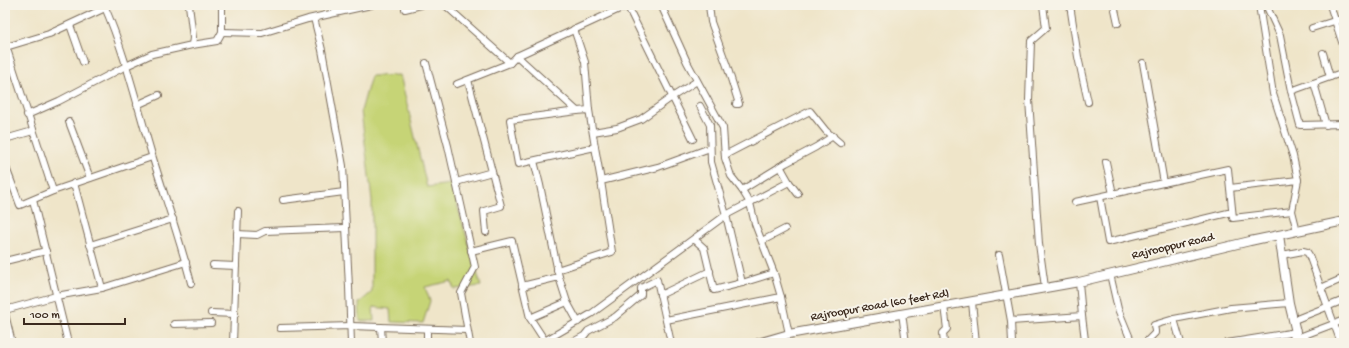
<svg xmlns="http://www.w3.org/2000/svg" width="1349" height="348" font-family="'Gochi Hand',sans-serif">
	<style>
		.green { fill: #c6d476; stroke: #807f4a }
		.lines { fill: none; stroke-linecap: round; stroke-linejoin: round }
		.street-casing { stroke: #7a6b5a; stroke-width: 8 }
		.secondary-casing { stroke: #7a6b5a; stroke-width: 10 }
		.street { stroke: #fff; stroke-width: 6 }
		.secondary { stroke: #fff; stroke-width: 8 }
		.labels { text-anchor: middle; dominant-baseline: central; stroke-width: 4; stroke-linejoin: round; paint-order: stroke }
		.street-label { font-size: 12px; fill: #3b2a1e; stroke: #f7f3e8 }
	</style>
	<rect width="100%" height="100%" fill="#f7f3e8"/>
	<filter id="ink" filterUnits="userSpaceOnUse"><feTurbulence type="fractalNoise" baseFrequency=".025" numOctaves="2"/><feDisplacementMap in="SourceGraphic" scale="8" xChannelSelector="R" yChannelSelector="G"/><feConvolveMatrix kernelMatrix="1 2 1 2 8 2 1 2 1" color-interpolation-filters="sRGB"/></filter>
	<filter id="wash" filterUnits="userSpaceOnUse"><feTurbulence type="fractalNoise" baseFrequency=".012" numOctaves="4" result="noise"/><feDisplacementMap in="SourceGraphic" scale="16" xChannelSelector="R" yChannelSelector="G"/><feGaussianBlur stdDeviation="0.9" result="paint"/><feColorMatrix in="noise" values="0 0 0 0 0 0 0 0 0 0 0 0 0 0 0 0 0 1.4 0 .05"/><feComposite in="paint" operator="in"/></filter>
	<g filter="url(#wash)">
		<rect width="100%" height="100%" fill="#efe5c9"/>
		<path class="green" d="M400,75l27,112 24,-3 30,102 -27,3 -3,-8 -26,6 5,14 -7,22 -32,-1 -1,-13 -17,-2 1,14h-14l-1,-18 13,-11v-92l-11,-89 10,-35z"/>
	</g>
	<g filter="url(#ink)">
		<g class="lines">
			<defs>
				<g id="street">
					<path d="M104,5c21,48 33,100 48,150 13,43 28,84 39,128"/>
					<path d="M189,5l4,33 -1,7"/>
					<path d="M445,5l65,58"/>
					<path d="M627,5l66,134"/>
					<path d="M661,5l26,57 36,66 2,30 6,18 11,14 8,13 5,21 19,49 -32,10 -28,7 -10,-42 -10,-9"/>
					<path d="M709,5l2,17 16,44 12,38h-3"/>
					<path d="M1043,5l3,23 -15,13 -2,59 10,144 6,43"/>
					<path d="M1070,5l8,52 10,45"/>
					<path d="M1114,5l4,18"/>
					<path d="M1259,5l14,89 20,62 5,24 -6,31 5,20"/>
					<path d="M1330,5l14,43"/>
					<path d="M1267,7l13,28 11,56 9,34 44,-1"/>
					<path d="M405,9l16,-4"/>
					<path d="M314,18l8,32 21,116 6,121 2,56"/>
					<path d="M70,25l13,37"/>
					<path d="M1312,28l32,-10"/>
					<path d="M574,29l11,33 4,48 -12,1"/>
					<path d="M222,32l40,1 46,-14 63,-14"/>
					<path d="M5,43l48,148"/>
					<path d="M6,47l43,-13 56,-26"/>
					<path d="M1323,53l7,24"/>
					<path d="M517,56l60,55 -67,9 8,44 77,-17 -6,-37"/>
					<path d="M426,63l22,83 27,121 -14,26 9,50"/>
					<path d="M1143,63l21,120"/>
					<path d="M468,80l33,126 -17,5 2,21"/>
					<path d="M1314,83l12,42"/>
					<path d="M457,84l53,-21 7,-7 111,-51"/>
					<path d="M1291,91l53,-19"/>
					<path d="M137,105l22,-10"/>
					<path d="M700,106l10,19 1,37 15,53 16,68"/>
					<path d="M27,115l32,-14 67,-35 26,-12 40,-9 25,-4 5,-9v-27"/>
					<path d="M69,122l21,56"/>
					<path d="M593,132l24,-4 24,-9 31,-22 25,-16"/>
					<path d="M5,139l28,-8"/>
					<path d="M595,147l6,34"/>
					<path d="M725,155l85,-44 16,20 14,12"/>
					<path d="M534,161l6,24 19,92 8,25 11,20"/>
					<path d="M1106,162l7,32"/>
					<path d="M5,165l15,40 33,-14 99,-34"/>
					<path d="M780,166l9,16 9,12"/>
					<path d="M456,182l36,-10"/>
					<path d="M74,183l28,105"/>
					<path d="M1230,188l68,-8"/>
					<path d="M742,190l44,-27 30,-16 17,-11"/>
					<path d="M1100,197l8,45 124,-30"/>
					<path d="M33,200l35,143"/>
					<path d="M283,200l61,-8"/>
					<path d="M1075,202l153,-33 5,49 59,-7"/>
					<path d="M237,234l20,1 8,-4 80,-3"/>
					<path d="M762,241l23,-12"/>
					<path d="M90,245l83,-26"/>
					<path d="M471,251l41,-10 18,77 15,23"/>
					<path d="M999,255l12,66 1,22"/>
					<path d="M1282,255l21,-4 4,1 2,3 32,88"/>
					<path d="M5,261l41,-10"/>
					<path d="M213,265l23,1"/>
					<path d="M557,270l55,-18 -11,-71 57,-14 52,-19"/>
					<path d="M774,273l7,24"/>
					<path d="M1110,274l8,35 14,34"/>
					<path d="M522,286l37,-9"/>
					<path d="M1321,288l23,-10"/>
					<path d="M660,295l50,-24"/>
					<path d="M972,302l4,41"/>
					<path d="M944,306l3,23 -4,4 1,10"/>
					<path d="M5,310l51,-14 46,-8 84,-26"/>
					<path d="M211,313l24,1"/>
					<path d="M902,313l4,30"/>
					<path d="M5,314l7,29"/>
					<path d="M1082,316l3,24"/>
					<path d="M530,318l37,-16"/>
					<path d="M666,320l115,-23 8,37"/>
					<path d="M1294,320l50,-20"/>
					<path d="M1011,321l71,-5 -3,-34"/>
					<path d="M174,324l37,-1"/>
					<path d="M381,327l1,16"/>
					<path d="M280,328l71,-2 116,4"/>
					<path d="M427,329v14"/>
					<path d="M1294,339l50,-19"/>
					<path d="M233,343l5,-132"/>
					<path d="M541,343l50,-29 135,-99 63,-33"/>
					<path d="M571,343l13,-7 4,-5 27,-14 26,-22v-7l16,-8 14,63"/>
					<path d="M1145,343l10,-10v-2l-1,-6 20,-6"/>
					<path d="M1181,343l-7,-24 57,-11 58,-5"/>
					<path d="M1227,343l69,-11"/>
				</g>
				<g id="secondary">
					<path d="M1279,235l10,68 7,29 -2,7v4"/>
					<path d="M758,343l31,-9 290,-52 171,-41 94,-20"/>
				</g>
			</defs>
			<use href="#street" class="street-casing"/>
			<use href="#secondary" class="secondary-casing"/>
			<use href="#street" class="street"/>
			<use href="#secondary" class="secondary"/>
		</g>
	</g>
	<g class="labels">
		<g class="street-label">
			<text transform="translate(1173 247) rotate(-13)">Rajrooppur Road</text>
			<text transform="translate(880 306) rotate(-10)">Rajroopur Road (60 feet Rd)</text>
		</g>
	</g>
	<rect width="1349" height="348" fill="none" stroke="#f7f3e8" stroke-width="20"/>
	<path d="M24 318v6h101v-6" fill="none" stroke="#3b2a1e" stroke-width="2"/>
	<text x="30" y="318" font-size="12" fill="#3b2a1e" stroke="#f7f3e8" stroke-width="3" paint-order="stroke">100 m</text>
</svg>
